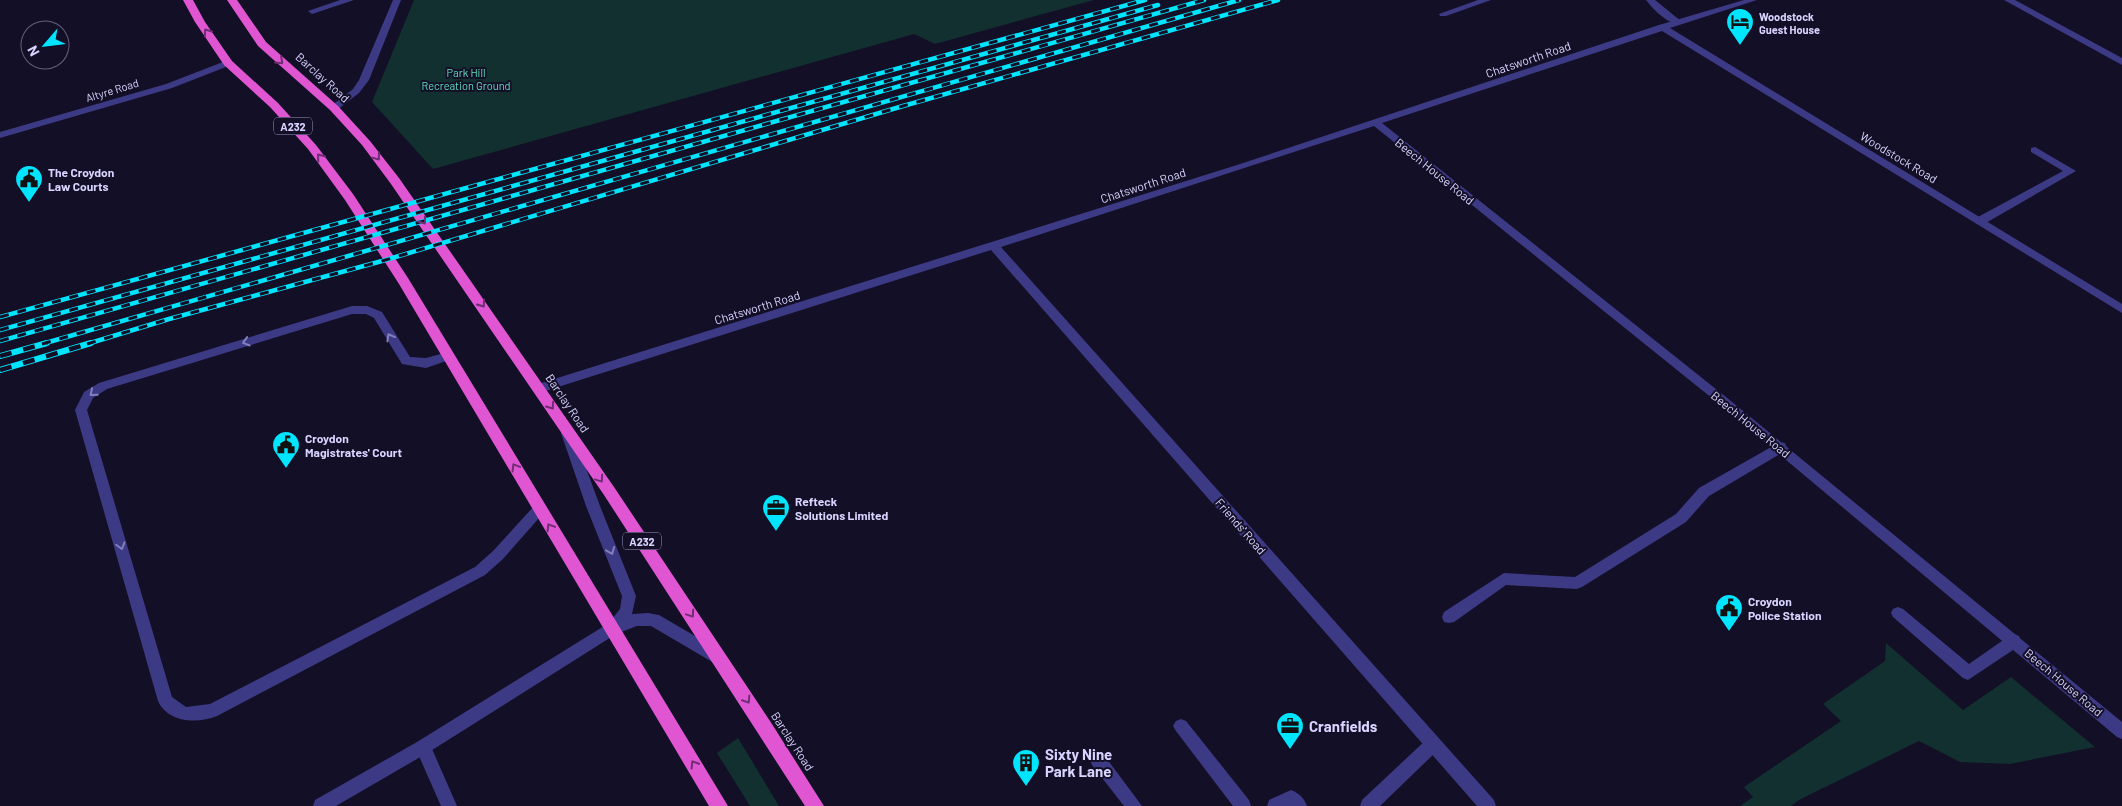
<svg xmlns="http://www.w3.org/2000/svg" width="2122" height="806" font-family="Barlow,sans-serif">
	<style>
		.green { fill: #12302f }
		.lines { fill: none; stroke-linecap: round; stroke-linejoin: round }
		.service { fill: #3d3a85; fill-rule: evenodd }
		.minor { fill: #3d3a85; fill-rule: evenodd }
		.trunk { fill: #e055d1; fill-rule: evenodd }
		.rail-far1-casing { stroke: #00e5ff; stroke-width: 4.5 }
		.rail-casing { stroke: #00e5ff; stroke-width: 6 }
		.rail-far1 { stroke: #130f26; stroke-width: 3; stroke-dasharray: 9; stroke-linecap: butt }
		.rail { stroke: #130f26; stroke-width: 4.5; stroke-dasharray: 12; stroke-linecap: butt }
		.oneway { stroke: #6f2e73 }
		.oneway2 { stroke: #837fbc }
		.labels { text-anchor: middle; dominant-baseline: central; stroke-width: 4; stroke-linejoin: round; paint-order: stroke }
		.far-poi-label { font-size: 11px; font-weight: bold; fill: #d9d4ff; stroke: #130f26; text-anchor: start }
		.far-park-label { font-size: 11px; fill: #5fe0c0; stroke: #130f26 }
		.far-street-label { font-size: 11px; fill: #d9d4ff; stroke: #130f26 }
		.shield { fill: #130f26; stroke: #9e99be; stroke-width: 1 }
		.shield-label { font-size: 11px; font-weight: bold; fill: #d9d4ff }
		.street-label { font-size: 12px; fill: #d9d4ff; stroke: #130f26 }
		.poi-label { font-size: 12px; font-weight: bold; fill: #d9d4ff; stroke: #130f26; text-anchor: start }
		.near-poi-label { font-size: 15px; font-weight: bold; fill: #d9d4ff; stroke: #130f26; text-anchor: start }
	</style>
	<rect width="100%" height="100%" fill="#130f26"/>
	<g class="green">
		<path d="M414,0h680l-159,44 -21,-10 -481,135 -61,-67z"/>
		<path d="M1886,643l77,67 48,-33 84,70 -85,17 -50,-2 -41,-21 -120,59 -8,6h-51l13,-9 -9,-10 97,-66 -18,-17 62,-43z"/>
		<path d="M738,738l41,68h-29l-33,-53z"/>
	</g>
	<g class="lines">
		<g class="service">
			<path d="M340,0h14l-42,14 -4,-3z"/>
			<path d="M1478,0h13l-45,16h-6l-1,-2z"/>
			<path d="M1646,0h9l27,22 -2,2c-12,1 -27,-15 -34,-24z"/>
			<path d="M2035,147l41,24 -92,53h-8l-1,-3 1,-3 87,-47 -32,-19v-4z"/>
			<path d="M352,306h15l15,6 28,45 16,1 22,-6 6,4 -2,3 -26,9 -24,-4 -28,-46 -8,-4h-14l-245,75 -14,9 -6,12 85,287 14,10 24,-3 265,-137 18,-16 42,-46 5,-2 5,2 2,4 -44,50 -18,16 -268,141c-19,8 -49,7 -59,-15l-83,-291 9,-18 15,-9z"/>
			<path d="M1780,442l5,1 1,4 -1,4 -76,45 -23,26 -104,65 -5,2 -71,-4 -52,37 -5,1 -5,-1 -2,-5 2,-5 60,-39 71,4 101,-63 23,-26z"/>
			<path d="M1898,607l5,2 66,55 40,-28 5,-2 5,2 2,5 -2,5 -51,34 -5,-2 -70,-61 -2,-4 2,-4z"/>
			<path d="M1181,719l5,2 63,79 2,6h-18l-57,-75 -3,-5 3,-5z"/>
			<path d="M1433,737l6,2 2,5 -2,5 -59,57h-20l2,-6 65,-61z"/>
			<path d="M423,740l6,2 28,64h-16l-26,-59 2,-5z"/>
			<path d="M1098,752l6,3 38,51h-18l-32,-41 -2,-5 2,-5z"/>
			<path d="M1291,790c8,3 13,8 16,16h-40l2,-6z"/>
		</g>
		<g class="minor">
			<path d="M393,0h8l-32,80 -10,13 -22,17h-6v-4l22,-17 6,-9z"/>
			<path d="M1744,0h13l-87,28 452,276v9l-460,-282 -280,92 344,274 396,325v17l-5,-2 -399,-334 -344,-277 -373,121 493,553 2,6h-19l-486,-556 -452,143 -4,-2 -2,-3 2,-3 702,-220 422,-140z"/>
			<path d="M2004,0h11l107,58v7z"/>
			<path d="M228,60l3,1v4l-59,23 -172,50v-6l166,-48z"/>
			<path d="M567,428l5,1 1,4 27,73 36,90 -4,18 16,-1 11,2 65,38 2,5 -2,5 -5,2 -5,-2 -63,-37h-14l-21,8 -187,118 -93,54h-23l2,-6 102,-58 192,-119 11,-14 2,-13 -36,-90 -25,-73 1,-4z"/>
		</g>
		<g class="trunk">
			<path d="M183,0h10l12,22 27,39 46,42 38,42 37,49 55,84 320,528h-19l-310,-522 -54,-84 -37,-51 -38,-42 -46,-42 -29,-43z"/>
			<path d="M227,0h10l29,42 72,64 32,35 29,37 215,309 156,234 54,85h-19l-201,-311 -213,-311 -29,-39 -32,-35 -72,-64z"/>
		</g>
		<defs>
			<g id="rail-far1">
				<path d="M0,317l1145,-317"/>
				<path d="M0,330l1158,-325"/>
				<path d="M0,341l1204,-341"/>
				<path d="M42,344l1197,-344"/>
				<path d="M87,344l82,-25 213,-58 521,-155 375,-106"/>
			</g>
			<g id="rail">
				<path d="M0,356l47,-13"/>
				<path d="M0,370l91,-27"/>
			</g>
		</defs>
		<use href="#rail-far1" class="rail-far1-casing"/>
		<use href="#rail" class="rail-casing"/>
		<use href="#rail-far1" class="rail-far1"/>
		<use href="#rail" class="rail"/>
	</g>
	<defs><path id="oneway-chevron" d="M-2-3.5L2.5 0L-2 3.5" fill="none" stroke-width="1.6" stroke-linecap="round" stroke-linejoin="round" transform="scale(1.25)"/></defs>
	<g class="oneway">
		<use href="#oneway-chevron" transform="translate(207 32) rotate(-125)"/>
		<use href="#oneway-chevron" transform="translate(280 61) rotate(43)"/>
		<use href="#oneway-chevron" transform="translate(320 157) rotate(-129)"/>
		<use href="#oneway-chevron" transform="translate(377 157) rotate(53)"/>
		<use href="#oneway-chevron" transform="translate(423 221) rotate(54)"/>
		<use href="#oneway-chevron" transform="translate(482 304) rotate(55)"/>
		<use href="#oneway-chevron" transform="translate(551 406) rotate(55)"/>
		<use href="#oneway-chevron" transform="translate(515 467) rotate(-121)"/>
		<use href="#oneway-chevron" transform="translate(600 479) rotate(56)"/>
		<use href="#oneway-chevron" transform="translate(550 527) rotate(-121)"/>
		<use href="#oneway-chevron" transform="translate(691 614) rotate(56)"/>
		<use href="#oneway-chevron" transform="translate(747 700) rotate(57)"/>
		<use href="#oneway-chevron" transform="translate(694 764) rotate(-122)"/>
	</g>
	<g class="oneway2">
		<use href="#oneway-chevron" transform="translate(390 337) rotate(-119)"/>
		<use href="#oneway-chevron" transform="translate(246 342) rotate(163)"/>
		<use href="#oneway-chevron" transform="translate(93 393) rotate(140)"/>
		<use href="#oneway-chevron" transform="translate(121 546) rotate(74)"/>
		<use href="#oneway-chevron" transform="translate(611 551) rotate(68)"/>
	</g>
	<defs>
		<symbol id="hotel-pin" viewBox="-11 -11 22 30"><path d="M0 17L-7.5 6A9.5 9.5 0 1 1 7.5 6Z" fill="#00e5ff" stroke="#130f26"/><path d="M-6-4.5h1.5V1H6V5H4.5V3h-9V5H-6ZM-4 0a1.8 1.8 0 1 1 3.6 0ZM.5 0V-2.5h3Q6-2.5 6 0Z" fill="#111"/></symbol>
		<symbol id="civic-pin" viewBox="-11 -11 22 30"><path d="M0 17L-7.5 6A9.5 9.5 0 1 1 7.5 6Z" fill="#00e5ff" stroke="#130f26"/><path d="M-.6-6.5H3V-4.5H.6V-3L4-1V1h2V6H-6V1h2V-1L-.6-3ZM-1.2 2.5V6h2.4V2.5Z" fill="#111"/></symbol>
		<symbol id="office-pin" viewBox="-11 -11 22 30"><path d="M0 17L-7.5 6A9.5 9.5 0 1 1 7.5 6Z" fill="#00e5ff" stroke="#130f26"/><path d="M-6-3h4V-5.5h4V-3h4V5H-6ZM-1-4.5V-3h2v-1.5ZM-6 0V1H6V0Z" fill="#111"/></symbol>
		<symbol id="building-pin" viewBox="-11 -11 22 30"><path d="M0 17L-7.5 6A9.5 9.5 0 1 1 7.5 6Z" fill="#00e5ff" stroke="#130f26"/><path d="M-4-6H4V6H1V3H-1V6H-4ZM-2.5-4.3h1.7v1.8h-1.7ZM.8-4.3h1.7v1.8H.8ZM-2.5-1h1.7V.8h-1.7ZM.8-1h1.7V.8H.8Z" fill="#111"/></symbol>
	</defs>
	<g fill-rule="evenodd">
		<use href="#hotel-pin" x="1724" y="6" width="32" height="43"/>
		<use href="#civic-pin" x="13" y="163" width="32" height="43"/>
		<use href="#civic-pin" x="270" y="429" width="32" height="43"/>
		<use href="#office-pin" x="760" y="492" width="32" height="43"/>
		<use href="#civic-pin" x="1713" y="592" width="32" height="43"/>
		<use href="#office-pin" x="1274" y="710" width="32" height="43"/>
		<use href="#building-pin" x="1010" y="747" width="32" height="43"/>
	</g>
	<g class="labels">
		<g class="far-poi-label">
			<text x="1759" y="16">Woodstock<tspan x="1759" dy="13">Guest House</tspan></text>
		</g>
		<g class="far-park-label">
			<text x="466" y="72">Park Hill<tspan x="466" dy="13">Recreation Ground</tspan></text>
		</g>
		<g class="far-street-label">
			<text transform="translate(112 90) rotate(-17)">Altyre Road</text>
		</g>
		<g class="shield">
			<rect x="274" y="117.5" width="38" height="17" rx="4"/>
			<rect x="623" y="532.5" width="38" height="17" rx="4"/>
		</g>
		<g class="shield-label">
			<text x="293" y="126">A232</text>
			<text x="642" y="541">A232</text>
		</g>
		<g class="street-label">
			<text transform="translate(1528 59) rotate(-19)">Chatsworth Road</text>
			<text transform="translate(323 77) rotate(42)">Barclay Road</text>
			<text transform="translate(1899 157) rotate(31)">Woodstock Road</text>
			<text transform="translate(1435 171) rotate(39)">Beech House Road</text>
			<text transform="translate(1143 185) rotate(-18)">Chatsworth Road</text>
			<text transform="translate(757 307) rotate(-17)">Chatsworth Road</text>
			<text transform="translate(568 403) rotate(56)">Barclay Road</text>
			<text transform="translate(1751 424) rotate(39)">Beech House Road</text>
			<text transform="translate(1241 526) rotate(49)">Friends' Road</text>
			<text transform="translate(2064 682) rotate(40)">Beech House Road</text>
			<text transform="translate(793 741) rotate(57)">Barclay Road</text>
		</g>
		<g class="poi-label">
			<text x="48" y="172">The Croydon<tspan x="48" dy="14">Law Courts</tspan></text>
			<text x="305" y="438">Croydon<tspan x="305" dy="14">Magistrates' Court</tspan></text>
			<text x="795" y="501">Refteck<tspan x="795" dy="14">Solutions Limited</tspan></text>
			<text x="1748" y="601">Croydon<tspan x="1748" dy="14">Police Station</tspan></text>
		</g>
		<g class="near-poi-label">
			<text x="1309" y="726">Cranfields</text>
			<text x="1045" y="754">Sixty Nine<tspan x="1045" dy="17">Park Lane</tspan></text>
		</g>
	</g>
	<g transform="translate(45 45) rotate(242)"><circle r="24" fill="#130f26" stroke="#625e7d"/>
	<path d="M0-4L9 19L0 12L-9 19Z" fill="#00e5ff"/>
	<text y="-8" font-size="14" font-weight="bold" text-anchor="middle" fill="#d9d4ff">N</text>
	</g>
</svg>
